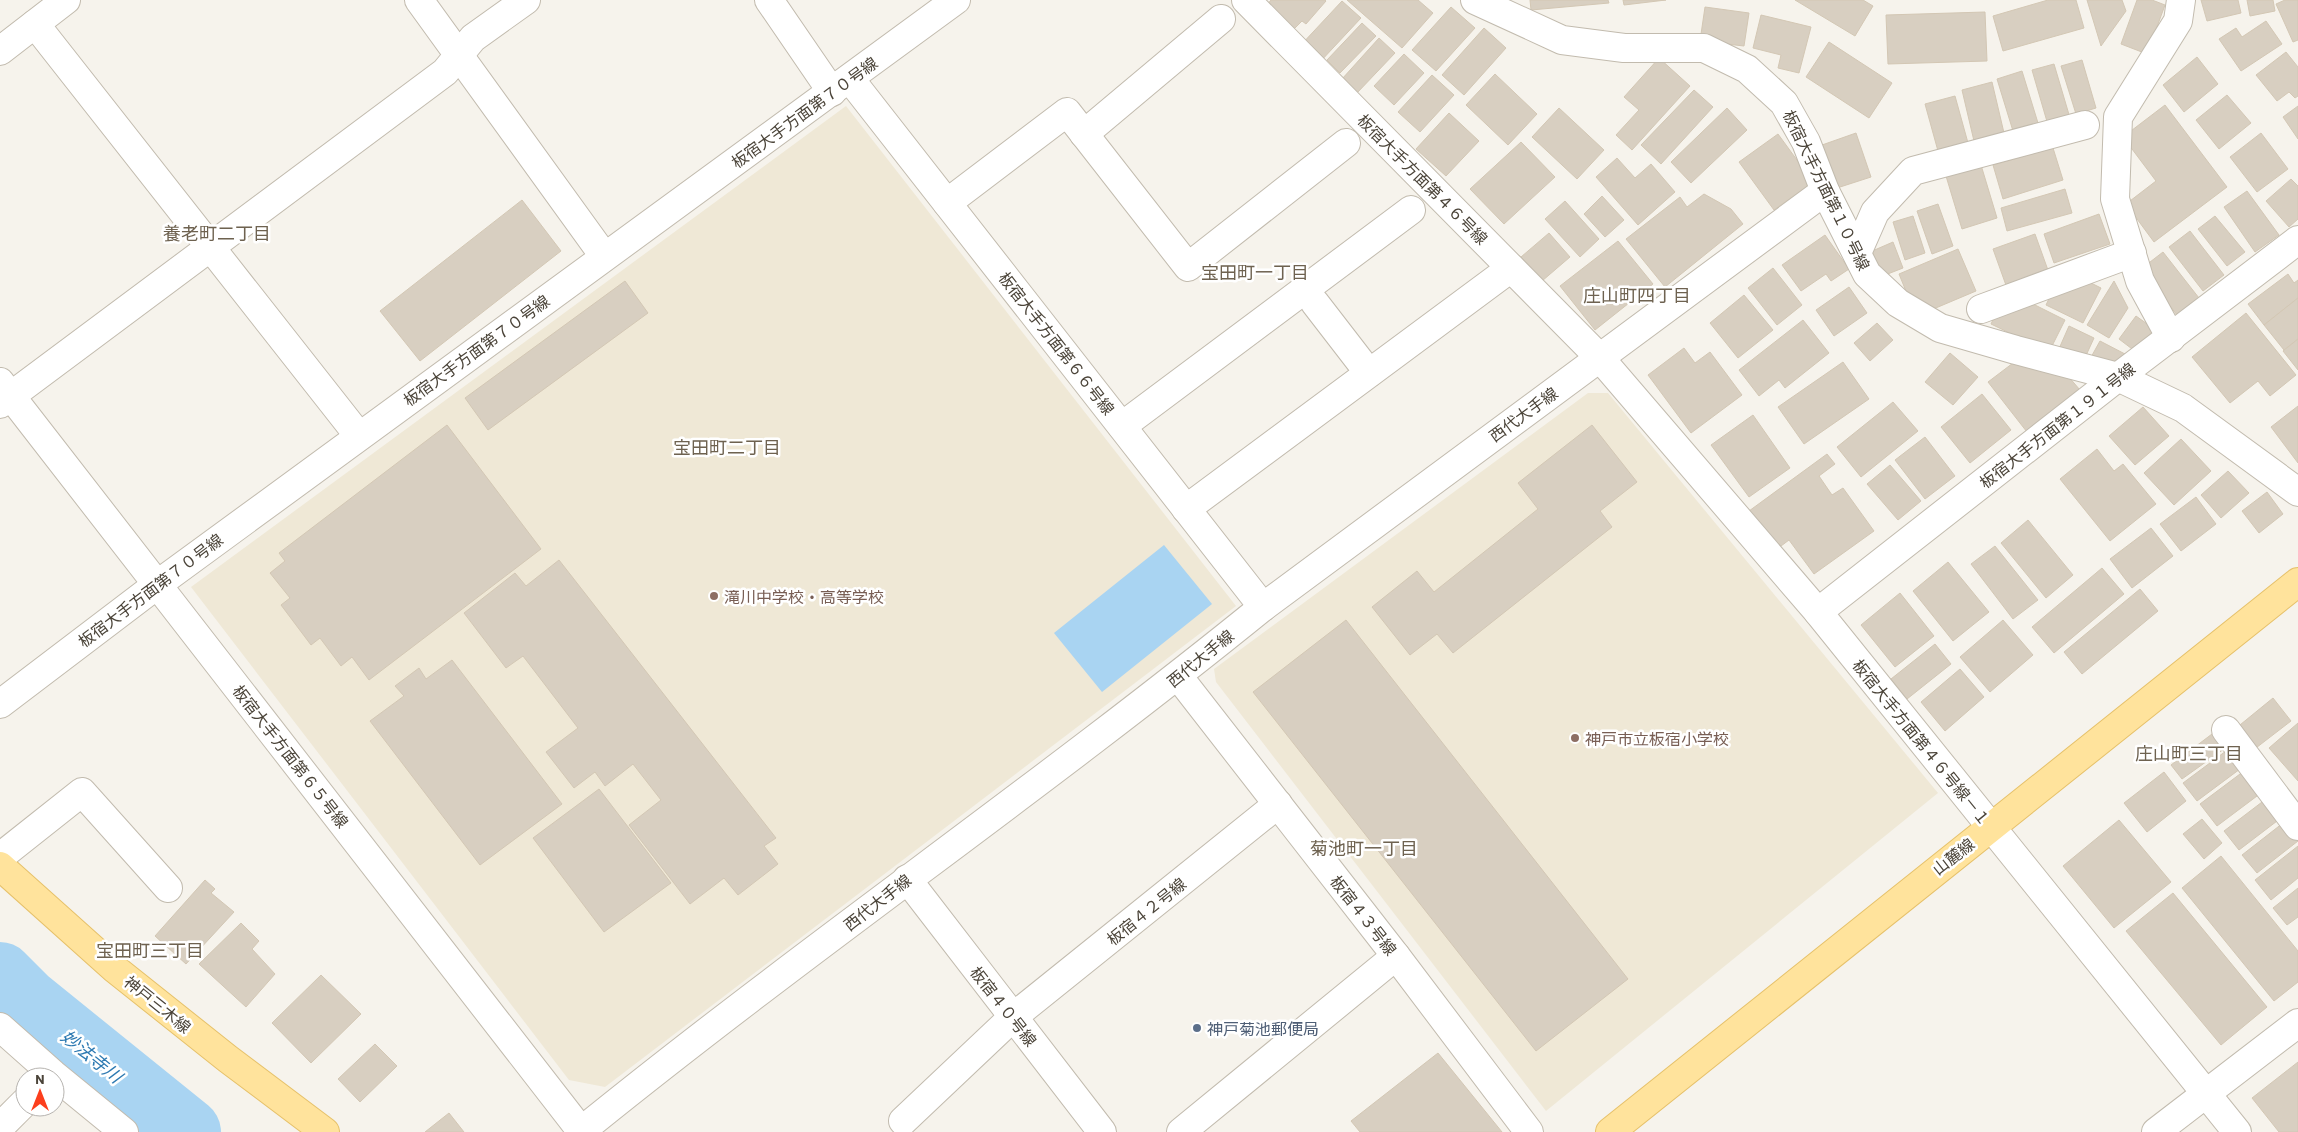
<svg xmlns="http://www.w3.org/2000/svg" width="2298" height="1132" font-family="Barlow,'Noto Sans JP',sans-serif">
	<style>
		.education { fill: #efe8d6 }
		.water { fill: #a9d4f2 }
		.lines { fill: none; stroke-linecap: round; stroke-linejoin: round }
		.river { stroke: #a9d4f2; stroke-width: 68 }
		.building { fill: #d8cfc1; stroke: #d3c7b4 }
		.minor-casing { stroke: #c2bbae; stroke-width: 30 }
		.major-casing { stroke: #e6c16a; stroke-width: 30 }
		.minor { stroke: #fff; stroke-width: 28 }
		.major { stroke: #ffe39c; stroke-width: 28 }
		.education-dot { fill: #8d6e63; stroke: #fff; stroke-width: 2 }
		.service-dot { fill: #5c6f8a; stroke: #fff; stroke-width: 2 }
		.labels { text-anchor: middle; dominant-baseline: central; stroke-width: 5; stroke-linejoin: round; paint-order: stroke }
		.street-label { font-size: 16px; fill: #4b4439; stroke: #fff }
		.education-label { font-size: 16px; fill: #785e54; stroke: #fff; text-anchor: start }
		.service-label { font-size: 16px; fill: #4e5e75; stroke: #fff; text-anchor: start }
		.neighbourhood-label { font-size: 18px; fill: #6e6250; stroke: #fff }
		.water-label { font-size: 18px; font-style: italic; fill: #2e7ab2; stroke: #fff }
	</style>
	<rect width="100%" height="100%" fill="#f6f3ec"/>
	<g class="education">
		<path d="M846,106l390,500 -631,481 -36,-7 -378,-493z"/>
		<path d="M1588,393h20l330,400 -392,318 -330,-429 -2,-13z"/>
	</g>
	<path class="water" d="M1164,545l48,59 -110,88 -48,-59z"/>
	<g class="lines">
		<path class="river" d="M0,976l26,26 161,130"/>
	</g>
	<g class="building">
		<path d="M1271,0h54l1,1 -20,23 -4,-3 -8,8 -28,-23z"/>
		<path d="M1347,0h71l15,13 -31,35z"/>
		<path d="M1530,0h78l1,3 -78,7z"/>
		<path d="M1623,0h43l-42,5z"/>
		<path d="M1795,0h68l10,6 -18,30z"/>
		<path d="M2048,0h28l8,28 -81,23 -10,-35z"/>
		<path d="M2087,0h35l4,11 -25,35z"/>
		<path d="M2137,0h15l13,5 -18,49 -26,-10z"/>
		<path d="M2201,0h37l3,13 -34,8z"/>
		<path d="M2247,0h26l2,11 -25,5z"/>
		<path d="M2285,0h13v40l-5,2 -17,-38z"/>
		<path d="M1342,1l19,17 -42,45 -19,-17z"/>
		<path d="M1451,7l24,21 -39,43 -24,-21z"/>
		<path d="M1705,7l44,6 -5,33 -44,-5z"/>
		<path d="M1985,12l2,49 -99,3 -2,-49z"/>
		<path d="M1761,15l50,12 -12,46 -21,-5 3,-13 -28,-7z"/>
		<path d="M2266,21l16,23 -41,27 -22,-32 17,-11 6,9z"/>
		<path d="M1362,23l14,13 -36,37 -13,-13z"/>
		<path d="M1484,28l22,20 -42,47 -22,-20z"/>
		<path d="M1379,38l16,15 -38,40 -15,-14z"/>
		<path d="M1829,42l63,41 -23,35 -63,-41z"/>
		<path d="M2286,52l12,15v29l-3,2 -6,-6 -12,9 -21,-26z"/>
		<path d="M1404,54l20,19 -30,32 -20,-19z"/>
		<path d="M2197,57l21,27 -34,28 -21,-27z"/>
		<path d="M1659,58l31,28 -58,64 -16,-15 23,-25 -15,-13z"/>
		<path d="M2082,60l14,48 -20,6 -15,-48z"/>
		<path d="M2054,64l16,54 -22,7 -16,-55z"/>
		<path d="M2022,71l16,52 -25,8 -16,-52z"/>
		<path d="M1495,74l42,40 -29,31 -42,-40z"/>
		<path d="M1432,75l22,20 -34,37 -22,-20z"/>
		<path d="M1992,82l12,51 -30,8 -12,-51z"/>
		<path d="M1694,90l19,17 -52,57 -20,-19z"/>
		<path d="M2227,95l24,28 -32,26 -23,-29z"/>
		<path d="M1955,96l13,47 -30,8 -13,-47z"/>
		<path d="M2165,105l62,82 -73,55 -28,-38 30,-23 -33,-44z"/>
		<path d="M2298,106v33l-15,-22z"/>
		<path d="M1559,108l45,42 -27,29 -45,-42z"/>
		<path d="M1727,108l20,22 -56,53 -20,-21z"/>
		<path d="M1449,113l30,28 -33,35 -30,-27z"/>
		<path d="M1856,133l15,44 -34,11 -15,-43z"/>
		<path d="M2261,133l27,36 -31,23 -27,-35z"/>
		<path d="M1778,134l35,48 -39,28 -35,-48z"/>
		<path d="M1521,142l34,35 -51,47 -34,-35z"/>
		<path d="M2053,148l10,32 -60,19 -10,-34z"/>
		<path d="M1617,158l18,20 16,-14 24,28 -37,33 -42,-48z"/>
		<path d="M1981,165l16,53 -35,11 -16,-53z"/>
		<path d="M2291,179l7,7v33l-9,8 -23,-26z"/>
		<path d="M2065,189l7,24 -65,18 -6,-23z"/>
		<path d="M2247,191l32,44 -24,17 -31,-45z"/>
		<path d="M1704,194l27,15 12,15 -78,63 -39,-48 54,-42 7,10z"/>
		<path d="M1602,196l22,24 -19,17 -21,-23z"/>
		<path d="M522,200l39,51 -141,110 -40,-50z"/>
		<path d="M1565,201l34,38 -19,18 -35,-38z"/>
		<path d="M1938,204l15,42 -21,8 -15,-43z"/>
		<path d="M2099,214l11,30 -56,19 -10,-29z"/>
		<path d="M1913,216l12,37 -20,7 -12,-38z"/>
		<path d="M2215,216l30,36 -18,14 -29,-37z"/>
		<path d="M2190,231l34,44 -21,16 -34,-44z"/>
		<path d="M1549,233l21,24 -28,24 -21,-24z"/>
		<path d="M2035,234l14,39 -42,15 -14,-39z"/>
		<path d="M1825,235l24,34 -18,12 -5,-7 -25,17 -19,-26z"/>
		<path d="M1618,241l35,43 -58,46 -35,-44z"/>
		<path d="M1893,242l10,26 -23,9 -10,-25z"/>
		<path d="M1958,249l18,42 -45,19 -21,-9 -11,-27z"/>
		<path d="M2163,252l36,46 -22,17 -36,-46z"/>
		<path d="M1773,268l29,37 -25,20 -29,-37z"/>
		<path d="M2288,274l6,9 4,-3v18l-34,27 -16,-21z"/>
		<path d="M2085,280l16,8 -18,35 -37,-18 8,-17z"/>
		<path d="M625,281l23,32 -160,117 -23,-32z"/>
		<path d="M2114,281l14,27 -19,30 -22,-13z"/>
		<path d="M1849,287l18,26 -33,23 -18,-26z"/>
		<path d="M1744,295l29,35 -35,28 -28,-35z"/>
		<path d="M2298,298v41l-14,11 -20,-25z"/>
		<path d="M2027,301l38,19 -16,32 -58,-28 6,-13z"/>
		<path d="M2246,313l50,62 -26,21 -12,-15 -28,22 -38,-46z"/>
		<path d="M2136,316l21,15 -17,24 -21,-16z"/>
		<path d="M1803,320l26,33 -44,35 -6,-8 -20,16 -20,-26z"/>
		<path d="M1877,323l16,17 -23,21 -16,-18z"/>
		<path d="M2069,326l25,12 -11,24 -25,-11z"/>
		<path d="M2298,339v31l-15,-19z"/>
		<path d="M2100,341l25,13 -10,18 -25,-13z"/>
		<path d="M1684,348l11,15 15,-11 32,43 -51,38 -43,-58z"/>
		<path d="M1950,353l28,24 -25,28 -28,-23z"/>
		<path d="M2017,360l51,16 12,14 -53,42 -39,-50z"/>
		<path d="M1843,362l26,37 -65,45 -26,-37z"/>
		<path d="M1982,394l29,36 -41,33 -29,-36z"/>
		<path d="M1893,402l25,29 -57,46 -24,-30z"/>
		<path d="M2298,406v57l-27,-36z"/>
		<path d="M2143,407l26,29 -34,29 -26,-29z"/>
		<path d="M1753,415l37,53 -41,29 -38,-52z"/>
		<path d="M447,425l94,124 -172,131 -17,-23 -11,9 -21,-28 -9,7 -30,-40 9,-7 -20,-25 15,-12 -6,-8z"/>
		<path d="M1592,425l45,57 -37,29 12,16 -159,126 -16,-19 -27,21 -38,-48 45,-36 17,21 104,-83 -20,-26z"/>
		<path d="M1925,437l30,39 -30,23 -30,-39z"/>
		<path d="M2181,439l30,32 -37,34 -30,-32z"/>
		<path d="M2097,449l17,22 9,-7 33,40 -46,37 -50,-62z"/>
		<path d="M1827,454l8,10 -16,12 13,19 11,-7 31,43 -60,43 -25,-34 -12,9 -28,-38z"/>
		<path d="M1890,465l31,36 -23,19 -31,-36z"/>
		<path d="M2228,471l21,22 -28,25 -20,-23z"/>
		<path d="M2267,492l16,22 -24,19 -17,-22z"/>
		<path d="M2196,497l20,27 -35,27 -21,-27z"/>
		<path d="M2028,520l45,55 -27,23 -45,-55z"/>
		<path d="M2151,528l22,28 -41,32 -22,-29z"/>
		<path d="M1995,546l43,54 -25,19 -42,-55z"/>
		<path d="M559,560l217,278 -12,8 14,18 -40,31 -14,-17 -34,26 -61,-79 32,-25 -28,-36 -28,22 -10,-14 -21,16 -28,-36 32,-24 -55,-72 -17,12 -42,-55 51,-40 11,13z"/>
		<path d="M1948,562l41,50 -36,29 -40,-50z"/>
		<path d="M2102,568l22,26 -70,59 -22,-26z"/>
		<path d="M2140,589l18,22 -76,63 -18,-22z"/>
		<path d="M1900,593l34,43 -39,31 -34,-42z"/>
		<path d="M1346,620l282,359 -92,72 -283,-359z"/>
		<path d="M2003,620l30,35 -43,37 -30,-35z"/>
		<path d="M1935,644l16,20 -44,35 -16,-20z"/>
		<path d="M452,660l110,144 -82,61 -110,-144 34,-25 -9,-10 24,-18 7,11z"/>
		<path d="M1960,669l24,28 -39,34 -24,-29z"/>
		<path d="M2273,698l18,23 -39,30 -17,-22z"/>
		<path d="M2298,723v58l-29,-33z"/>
		<path d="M2212,734l12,15 -42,30 -11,-14z"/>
		<path d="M2226,751l14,18 -43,32 -14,-18z"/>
		<path d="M2244,771l17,22 -44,33 -17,-22z"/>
		<path d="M2164,772l22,29 -39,31 -23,-29z"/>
		<path d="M599,789l72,94 -67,49 -71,-94z"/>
		<path d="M2266,799l15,19 -42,32 -15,-19z"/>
		<path d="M2202,819l20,24 -18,16 -21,-25z"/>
		<path d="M2119,820l52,62 -57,46 -51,-62z"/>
		<path d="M2283,823l15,18 -41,32 -15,-18z"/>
		<path d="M2298,846v32l-27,22 -16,-20z"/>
		<path d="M2221,856l77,95v31l-24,19 -92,-113z"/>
		<path d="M205,880l10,9 -4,4 23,19 -48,52 -31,-28z"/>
		<path d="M2298,888v29l-11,8 -14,-17z"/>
		<path d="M2173,893l94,114 -46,38 -95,-114z"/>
		<path d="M241,923l18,18 -7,8 23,25 -29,33 -47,-43z"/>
		<path d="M321,975l40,39 -50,49 -39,-40z"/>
		<path d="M375,1044l22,22 -37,36 -22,-23z"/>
		<path d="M1438,1053l64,79h-142l-9,-11z"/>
		<path d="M2298,1062v70h-19l-27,-34z"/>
		<path d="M449,1113l15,19h-39z"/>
	</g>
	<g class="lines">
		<defs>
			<g id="minor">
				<path d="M419,0l185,256"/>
				<path d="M769,0l63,92"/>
				<path d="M1246,0l354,358 218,254 419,520"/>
				<path d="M1475,0l87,40 62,8h80l43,21 37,34 22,39 19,49 42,83 31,29 42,25 76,22 102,27 65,31 115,84"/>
				<path d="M35,24l324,412"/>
				<path d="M0,51l66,-51"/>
				<path d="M850,79l413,528"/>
				<path d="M1084,134l137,-115"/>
				<path d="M947,203l120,-91 121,155 158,-124"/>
				<path d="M1857,253l18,-41 38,-41 172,-46"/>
				<path d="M1315,303l54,70"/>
				<path d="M1981,309l151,-56"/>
				<path d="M2171,338l-31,-57 -25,-82 3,-82 60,-96 3,-21"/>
				<path d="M0,382l582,750"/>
				<path d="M0,404l445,-332 28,-34 53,-38"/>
				<path d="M1122,426l289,-216"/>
				<path d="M1186,509l325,-241"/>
				<path d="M1818,612l300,-235 180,-137"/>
				<path d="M1178,676l218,280 133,176"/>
				<path d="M0,704l158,-120 798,-584"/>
				<path d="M2226,730l72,96"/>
				<path d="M0,857l82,-65 86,96"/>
				<path d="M907,879l195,253"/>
				<path d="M0,1027l53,47 71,58"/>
				<path d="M903,1121l110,-104 265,-213"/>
				<path d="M0,1127l25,-25"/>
				<path d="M580,1132c223,-181 460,-344 683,-525l562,-416"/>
				<path d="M1181,1132l215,-176"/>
				<path d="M2156,1132l142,-109"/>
			</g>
			<g id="major">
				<path d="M0,866l115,103 113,90 97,73"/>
				<path d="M1610,1132l688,-550"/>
			</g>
		</defs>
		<use href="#minor" class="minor-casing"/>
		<use href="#major" class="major-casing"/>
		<use href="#minor" class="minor"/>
		<use href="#major" class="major"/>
	</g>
	<g class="education-dot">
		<circle cx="714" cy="596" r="5"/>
		<circle cx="1575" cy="738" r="5"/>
	</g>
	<circle class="service-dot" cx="1197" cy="1028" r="5"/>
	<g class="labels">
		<g class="street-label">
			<text transform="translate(804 112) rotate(-36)">板宿大手方面第７０号線</text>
			<text transform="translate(1423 179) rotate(45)">板宿大手方面第４６号線</text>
			<text transform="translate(1827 190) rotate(64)">板宿大手方面第１０号線</text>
			<text transform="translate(1057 343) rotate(52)">板宿大手方面第６６号線</text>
			<text transform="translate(476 350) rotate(-36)">板宿大手方面第７０号線</text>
			<text transform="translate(1523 414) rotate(-36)">西代大手線</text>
			<text transform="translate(2057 425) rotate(-38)">板宿大手方面第１９１号線</text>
			<text transform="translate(150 590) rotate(-37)">板宿大手方面第７０号線</text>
			<text transform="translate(1200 658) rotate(-39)">西代大手線</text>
			<text transform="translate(1922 742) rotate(51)">板宿大手方面第４６号線－１</text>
			<text transform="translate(291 756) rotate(52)">板宿大手方面第６５号線</text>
			<text transform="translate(1953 856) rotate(-38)">山麓線</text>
			<text transform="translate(877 902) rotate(-38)">西代大手線</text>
			<text transform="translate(1146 911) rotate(-39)">板宿４２号線</text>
			<text transform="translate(1364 915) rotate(52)">板宿４３号線</text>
			<text transform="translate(158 1004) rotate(39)">神戸三木線</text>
			<text transform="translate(1004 1006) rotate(52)">板宿４０号線</text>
		</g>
		<g class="education-label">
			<text x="724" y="596">滝川中学校・高等学校</text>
			<text x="1585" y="738">神戸市立板宿小学校</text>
		</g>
		<g class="service-label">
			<text x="1207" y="1028">神戸菊池郵便局</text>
		</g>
		<g class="neighbourhood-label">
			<text x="217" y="233">養老町二丁目</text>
			<text x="1255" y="272">宝田町一丁目</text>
			<text x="1637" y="295">庄山町四丁目</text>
			<text x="727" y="447">宝田町二丁目</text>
			<text x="2189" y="753">庄山町三丁目</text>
			<text x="1364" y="848">菊池町一丁目</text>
			<text x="150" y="950">宝田町三丁目</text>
		</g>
		<g class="water-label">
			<text transform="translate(92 1056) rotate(39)">妙法寺川</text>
		</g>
	</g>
	<g transform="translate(40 1092)"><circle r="24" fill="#ffffff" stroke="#b7b4b0"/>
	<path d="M0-4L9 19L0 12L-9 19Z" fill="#fc3f1d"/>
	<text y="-8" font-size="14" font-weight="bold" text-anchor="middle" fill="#4b4439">N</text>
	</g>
</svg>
